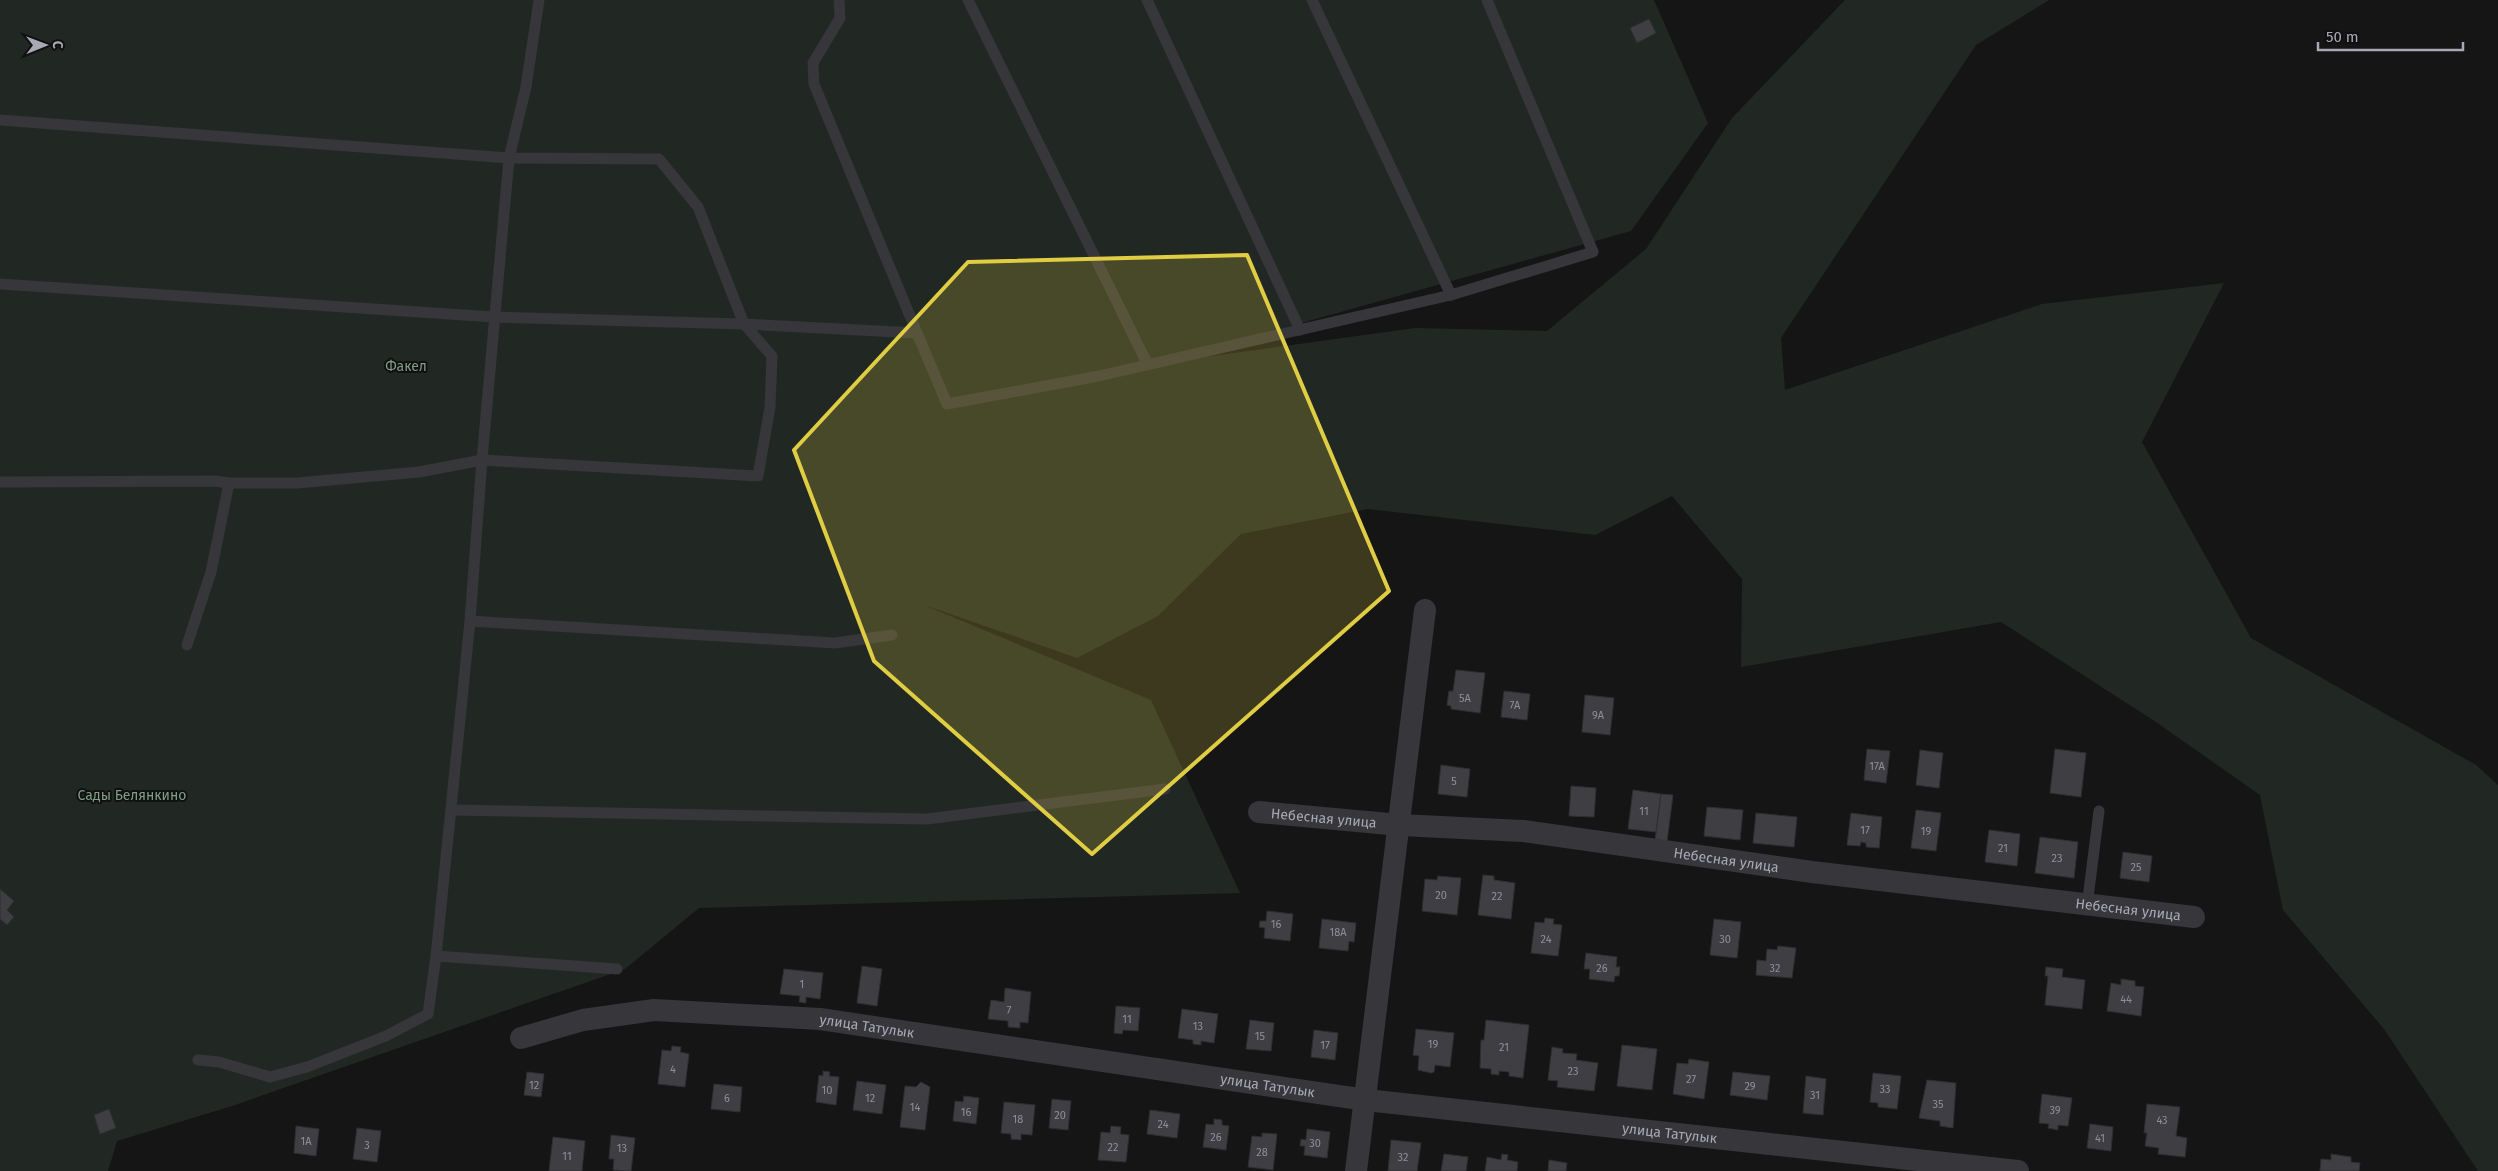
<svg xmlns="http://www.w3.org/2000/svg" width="2498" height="1171" font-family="'Fira Sans',sans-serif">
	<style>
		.green { fill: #212823 }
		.building { fill: #3f3f43; stroke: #2f2f32 }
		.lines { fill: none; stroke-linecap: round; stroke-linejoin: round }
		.service { stroke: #36363b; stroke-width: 11 }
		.minor { stroke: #36363b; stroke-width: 22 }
		.marked { fill: #e0cd43; fill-opacity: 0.2; stroke: #e0cd43; stroke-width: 4; stroke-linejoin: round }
		.labels { text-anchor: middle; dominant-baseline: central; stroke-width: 4; stroke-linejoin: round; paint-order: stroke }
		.number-label { font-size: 11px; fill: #8e8e98 }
		.park-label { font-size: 14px; fill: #809e89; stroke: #101011 }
		.street-label { font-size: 14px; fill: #a8a9b5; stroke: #101011 }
	</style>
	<rect width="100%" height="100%" fill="#151516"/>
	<path class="green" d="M0,0h1654l54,123 -77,108 -477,133 261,-36 132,3 99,-82 86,-131 113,-118h204l-73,45 -195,293 4,52 257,-86 182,-21 -82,159 109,196 225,127 22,20v386h-20l-94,-142 -101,-119 -23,-115 -104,-73 -155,-100 -260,45 1,-88 -70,-83 -77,39 -227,-26 -127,25 -83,82 -81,42 -153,-53 227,95 89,193 -541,15 -74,61 -393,137 -115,35 -9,30h-108z"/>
	<g class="building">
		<path d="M1649,19l7,14 -19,10 -7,-15z"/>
		<path d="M1456,670l29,3 -5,40 -29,-4v-3l-4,-1 2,-14h4z"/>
		<path d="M1504,691l26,3 -3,26 -26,-3z"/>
		<path d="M1585,695l29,3 -4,37 -28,-3z"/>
		<path d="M1867,749l23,2 -4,32 -22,-3z"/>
		<path d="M2055,749l31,4 -5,44 -31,-4z"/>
		<path d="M1920,750l23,3 -4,35 -23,-3z"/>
		<path d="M1441,765l29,4 -3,28 -29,-3z"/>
		<path d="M1571,786l25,2 -2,29 -25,-1z"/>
		<path d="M1633,790l28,4 -5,38 -28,-3z"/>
		<path d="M1661,794l12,1 -6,47 -12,-1z"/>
		<path d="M1707,807l36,3 -3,30 -36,-4z"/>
		<path d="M1916,810l25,3 -5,38 -25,-3z"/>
		<path d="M1756,813l41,4 -3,30 -41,-4z"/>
		<path d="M1851,813l31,4 -3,31 -13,-1v-4l-5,-1 -1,4 -13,-1z"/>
		<path d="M1989,830l31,4 -3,32 -32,-4z"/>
		<path d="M2040,837l38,5 -4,36 -39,-5z"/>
		<path d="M2123,852l29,4 -3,26 -29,-4z"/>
		<path d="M1483,875l11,1v4l21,3 -4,36 -33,-4z"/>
		<path d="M1438,876l23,2 -4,37 -35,-4 3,-32 12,1z"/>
		<path d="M0,889l14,12 -7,9 7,7 -7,8 -7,-6z"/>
		<path d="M1267,911l26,3 -3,27 -26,-3 1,-10 -6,-1 1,-6h6z"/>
		<path d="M1545,918l9,1 -1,5 9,1 -4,31 -27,-3 4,-31 9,1z"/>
		<path d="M1322,919l34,4 -2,19 -5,-1 -1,10 -29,-3z"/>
		<path d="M1714,919l27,3 -4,36 -27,-3z"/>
		<path d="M1778,946l18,2 -4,30 -36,-3 1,-15 9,1 1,-12 10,1z"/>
		<path d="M1586,953l31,4 -1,10h4l-1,9h-4l-1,6 -25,-3 1,-10h-6z"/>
		<path d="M862,966l20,3 -5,37 -20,-3z"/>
		<path d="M2046,967l17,2 -1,8 23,3 -3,29 -37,-4 3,-29h-3z"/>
		<path d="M784,969l39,4 -3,26 -14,-2v6l-7,-1 1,-6 -20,-2z"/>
		<path d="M2121,979l14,2v5l9,1 -3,29 -34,-5 4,-28 10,2z"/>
		<path d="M1005,988l26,4 -3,31 -8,-1v6l-12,-1v-6l-20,-2 3,-19 13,2z"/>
		<path d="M1116,1006l24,2 -2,23 -15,-1 -1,4 -8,-1z"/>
		<path d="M1182,1009l36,5 -4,29 -13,-2v4l-8,-1v-4l-15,-2z"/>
		<path d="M1250,1020l24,3 -3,28 -25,-2z"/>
		<path d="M1486,1020l43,5 -6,53 -14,-2v-4l-10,-1v4l-8,-1v-5l-11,-1 1,-28h3z"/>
		<path d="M1416,1029l38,4 -4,34 -15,-2 -1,7 -3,1 -13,-3 1,-14 -6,-1z"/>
		<path d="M1314,1030l24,3 -3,27 -24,-3z"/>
		<path d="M1622,1045l35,4 -5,41 -35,-4z"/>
		<path d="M672,1046l9,1 -1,5 9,2 -4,33 -27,-3 4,-34 9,1z"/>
		<path d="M1552,1047l11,2 -1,4 15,1 -1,6 22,3 -4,28 -37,-4 1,-6 -10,-1z"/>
		<path d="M1689,1059l20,3 -5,37 -31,-5 4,-31 11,1z"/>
		<path d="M823,1071l7,1 -1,4 10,1 -3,28 -20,-3 3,-27 4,1z"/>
		<path d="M527,1072l17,2 -3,23 -17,-2z"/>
		<path d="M1733,1072l37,4 -3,24 -37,-5z"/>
		<path d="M1873,1073l28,3 -4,33 -19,-2v-4l-8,-1z"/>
		<path d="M1806,1076l20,3 -3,36 -20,-2z"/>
		<path d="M1927,1080l29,3 -3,45 -13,-2v-5l-21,-3z"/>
		<path d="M857,1081l29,4 -4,29 -29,-4z"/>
		<path d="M921,1082l9,5 -5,43 -25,-3 5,-41 11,1z"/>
		<path d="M714,1084l28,3 -2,25 -29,-3z"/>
		<path d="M2042,1094l30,4 -4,28 -10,-1v5l-10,-2 1,-4 -10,-1z"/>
		<path d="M964,1096l15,2 -3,26 -23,-3 2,-20 8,1z"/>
		<path d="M1052,1099l19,2 -3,29 -19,-2z"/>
		<path d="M1004,1102l31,3 -3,30 -11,-1v6l-10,-1v-5l-10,-1z"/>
		<path d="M2147,1104l33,3 -4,29 11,2 -2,19 -27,-3 1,-6 -14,-2 2,-13h-3z"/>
		<path d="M109,1109l7,19 -16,6 -6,-19z"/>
		<path d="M1150,1110l30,4 -3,24 -30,-4z"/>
		<path d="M1214,1119l8,1v5l7,1 -3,24 -23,-3 3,-23 8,1z"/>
		<path d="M2090,1124l23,3 -2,24 -24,-3z"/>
		<path d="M296,1126l23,3 -3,27 -22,-3z"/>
		<path d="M1111,1126l10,1 -1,7 9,1 -3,27 -28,-2 3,-28 9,1z"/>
		<path d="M357,1128l24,3 -4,31 -24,-3z"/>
		<path d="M1307,1129l23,3 -3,26 -23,-3 1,-9h-5l1,-7 5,1z"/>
		<path d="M1262,1133l15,1 -4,36 -25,-3 4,-31 10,1z"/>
		<path d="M611,1135l24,3 -4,33 -18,-1 1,-11h-5z"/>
		<path d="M553,1137l32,4 -3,30h-33z"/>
		<path d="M1391,1140l30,3 -4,28h-29z"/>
		<path d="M1444,1154l24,3 -2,14h-25z"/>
		<path d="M1502,1154l6,1 -1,5 11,2 -1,9h-32l2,-14 14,3z"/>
		<path d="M2331,1154l20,3v5l9,1 -1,8h-39l1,-12 10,1z"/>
		<path d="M1549,1160l18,3 -1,8h-18z"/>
	</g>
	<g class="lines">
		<g class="service">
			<path d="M839,0l1,18 -27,45 1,21 103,249"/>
			<path d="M968,0l180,365"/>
			<path d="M1147,0l153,330"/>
			<path d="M1312,0l139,295"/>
			<path d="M0,120l509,38 150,1 39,48 46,117 173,9 30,71 152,-28 352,-81 142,-43 -106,-252"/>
			<path d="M0,284l494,33 250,7 28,32 -2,51 -12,69 -276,-16 -63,12 -122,11h-68l-14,-2 -215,1"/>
			<path d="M470,621l365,22 57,-8"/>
			<path d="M187,645l24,-73 18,-89"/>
			<path d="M451,810l476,9 238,-30"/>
			<path d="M2087,906l12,-95"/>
			<path d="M436,956l181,13"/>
			<path d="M198,1060l21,2 51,15 37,-10 79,-31 42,-22 8,-58 34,-335 12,-161 27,-302 17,-71 13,-87"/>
		</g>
		<g class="minor">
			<path id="s1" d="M1259,812l141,13 123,6 289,41 382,45"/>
			<path id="s2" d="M521,1038l62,-18 71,-10 166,9 546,81 652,71"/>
			<path d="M1356,1171l69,-561"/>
		</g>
	</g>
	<path class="marked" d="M1247,255l142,336 -297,263 -218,-193 -80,-211 174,-188z"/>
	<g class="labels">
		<g class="number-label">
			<text x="1465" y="698">5А</text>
			<text x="1515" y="705">7А</text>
			<text x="1598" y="715">9А</text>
			<text x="1877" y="766">17А</text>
			<text x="1454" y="781">5</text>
			<text x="1644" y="811">11</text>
			<text x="1865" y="830">17</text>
			<text x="1926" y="831">19</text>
			<text x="2003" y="848">21</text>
			<text x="2057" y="858">23</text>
			<text x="2136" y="867">25</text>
			<text x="1441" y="895">20</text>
			<text x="1497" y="896">22</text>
			<text x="1276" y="924">16</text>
			<text x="1338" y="932">18А</text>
			<text x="1546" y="939">24</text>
			<text x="1725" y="939">30</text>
			<text x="1602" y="968">26</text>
			<text x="1775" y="968">32</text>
			<text x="802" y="984">1</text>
			<text x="2126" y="999">44</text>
			<text x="1009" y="1010">7</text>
			<text x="1127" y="1019">11</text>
			<text x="1198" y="1026">13</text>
			<text x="1260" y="1036">15</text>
			<text x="1433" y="1044">19</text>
			<text x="1325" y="1045">17</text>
			<text x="1504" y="1047">21</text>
			<text x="673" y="1069">4</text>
			<text x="1573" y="1071">23</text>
			<text x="1691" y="1079">27</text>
			<text x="534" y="1085">12</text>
			<text x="1750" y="1086">29</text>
			<text x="1885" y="1089">33</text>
			<text x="827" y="1090">10</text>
			<text x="1815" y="1095">31</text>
			<text x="727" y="1098">6</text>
			<text x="870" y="1098">12</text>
			<text x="1938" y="1104">35</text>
			<text x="915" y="1107">14</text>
			<text x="2055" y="1110">39</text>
			<text x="966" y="1112">16</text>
			<text x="1060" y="1115">20</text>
			<text x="1018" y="1119">18</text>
			<text x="2162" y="1120">43</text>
			<text x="1163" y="1124">24</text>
			<text x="1216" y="1137">26</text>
			<text x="2100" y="1138">41</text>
			<text x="306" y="1141">1А</text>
			<text x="1315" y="1143">30</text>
			<text x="367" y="1145">3</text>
			<text x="1113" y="1147">22</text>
			<text x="622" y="1148">13</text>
			<text x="1262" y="1152">28</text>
			<text x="567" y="1156">11</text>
			<text x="1403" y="1157">32</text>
		</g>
		<g class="park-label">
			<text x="406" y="366">Факел</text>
			<text x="132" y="795">Сады Белянкино</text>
		</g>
		<g class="street-label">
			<text stroke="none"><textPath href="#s1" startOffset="65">Небесная улица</textPath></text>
			<text stroke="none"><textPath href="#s1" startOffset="470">Небесная улица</textPath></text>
			<text stroke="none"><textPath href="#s1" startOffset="875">Небесная улица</textPath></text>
			<text stroke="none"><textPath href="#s2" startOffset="350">улица Татулык</textPath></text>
			<text stroke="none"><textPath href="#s2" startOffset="755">улица Татулык</textPath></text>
			<text stroke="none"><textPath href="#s2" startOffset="1160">улица Татулык</textPath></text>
		</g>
	</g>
	<g transform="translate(45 45) rotate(89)" stroke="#101011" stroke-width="4" paint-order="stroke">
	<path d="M0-4L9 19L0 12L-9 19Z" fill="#a8a9b5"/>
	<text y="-8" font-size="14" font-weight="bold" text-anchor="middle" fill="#a8a9b5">С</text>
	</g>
	<path d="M2318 42v8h145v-8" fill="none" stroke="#a8a9b5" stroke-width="2.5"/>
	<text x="2326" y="42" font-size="15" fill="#a8a9b5" stroke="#101011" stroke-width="4" paint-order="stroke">50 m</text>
</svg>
